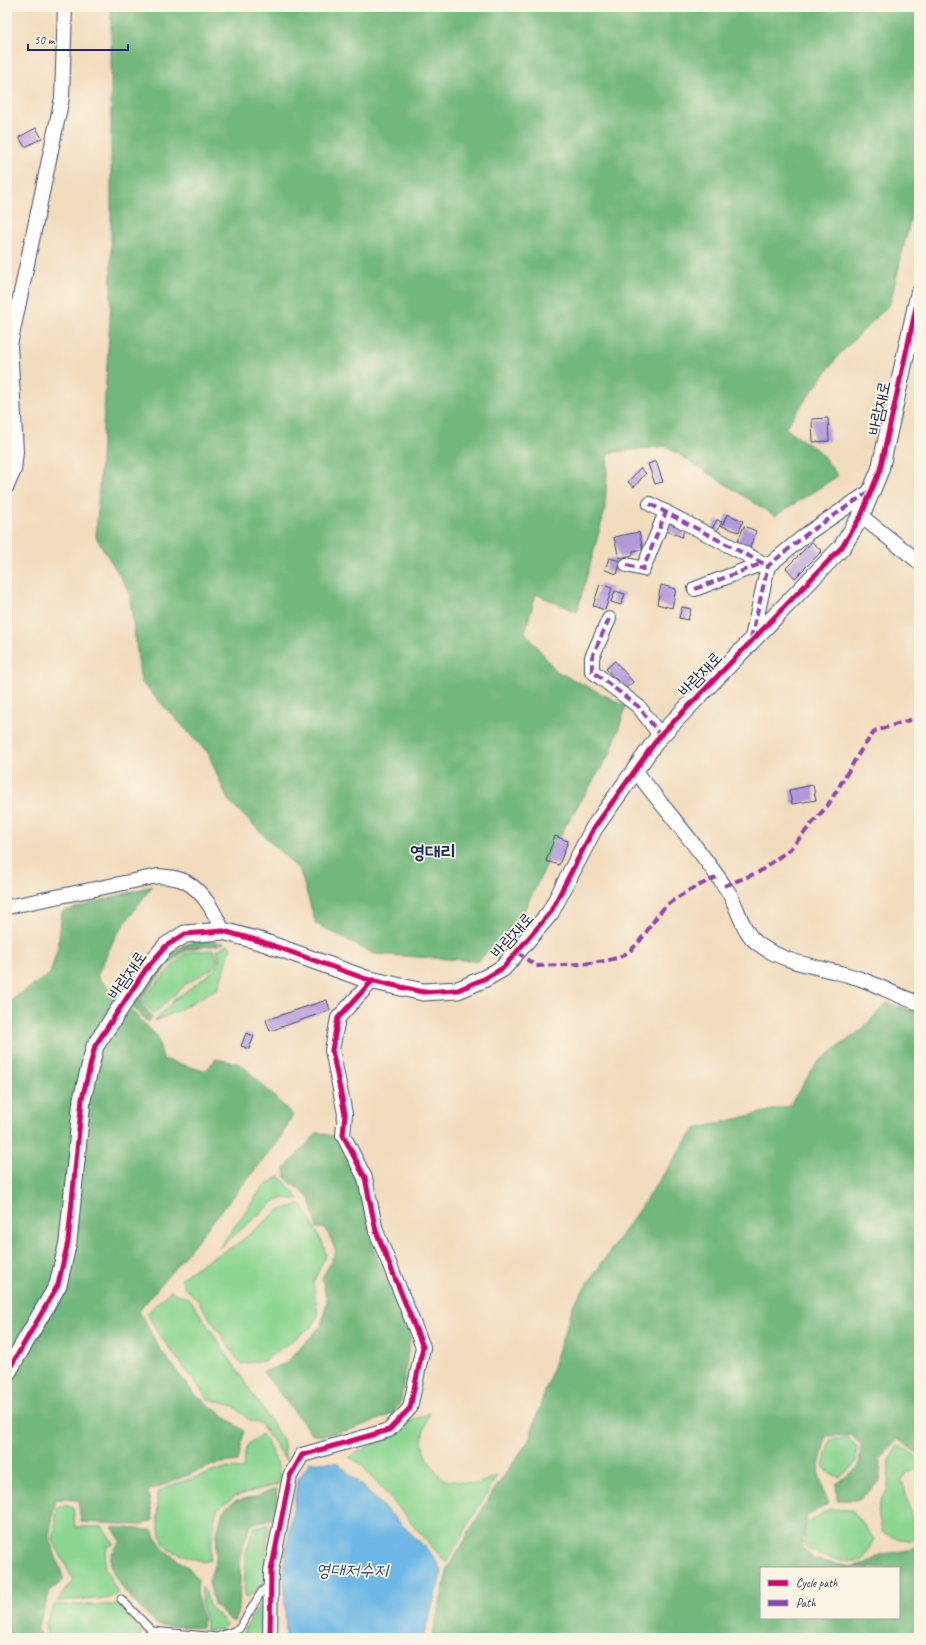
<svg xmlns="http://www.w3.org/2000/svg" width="926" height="1645" font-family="Caveat,'Poor Story',sans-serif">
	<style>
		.green { fill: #8dd692; stroke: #548278 }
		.forest { fill: #72b77c; stroke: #46736d; fill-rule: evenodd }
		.water { fill: #6cb7e5; stroke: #4473a2 }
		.building { fill: #b299d9 }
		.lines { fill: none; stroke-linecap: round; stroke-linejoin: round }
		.service-casing { stroke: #3b496c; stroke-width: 9 }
		.minor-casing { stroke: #3b496c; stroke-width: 16 }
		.tertiary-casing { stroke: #3b496c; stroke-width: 19 }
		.service { stroke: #fff; stroke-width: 7 }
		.minor { stroke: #fff; stroke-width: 14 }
		.tertiary { stroke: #fff; stroke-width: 17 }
		.quiet { stroke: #8e44ad; stroke-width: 4; stroke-dasharray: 8 4; stroke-linecap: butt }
		.cycleway-casing { stroke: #fcf5e5; stroke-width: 8 }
		.cycleway { stroke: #d6006c; stroke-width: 5 }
		.labels { text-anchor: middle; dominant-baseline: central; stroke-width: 3.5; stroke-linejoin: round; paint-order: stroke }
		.street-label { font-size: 17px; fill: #1b2f5e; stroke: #fcf5e5 }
		.water-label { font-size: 18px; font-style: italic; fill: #335886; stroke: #fcf5e5 }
		.quarter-label { font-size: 19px; font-weight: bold; fill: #1b2f5e; stroke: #fcf5e5 }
	</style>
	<rect width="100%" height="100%" fill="#fcf5e5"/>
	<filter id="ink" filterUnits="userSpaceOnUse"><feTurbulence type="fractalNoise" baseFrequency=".025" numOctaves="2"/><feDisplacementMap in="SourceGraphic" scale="8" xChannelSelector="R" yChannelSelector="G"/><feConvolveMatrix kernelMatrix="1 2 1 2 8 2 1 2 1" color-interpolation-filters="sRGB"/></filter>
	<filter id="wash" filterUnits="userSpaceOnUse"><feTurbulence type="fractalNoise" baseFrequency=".012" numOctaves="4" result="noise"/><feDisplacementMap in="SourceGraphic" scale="16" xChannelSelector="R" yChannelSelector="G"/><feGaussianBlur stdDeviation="0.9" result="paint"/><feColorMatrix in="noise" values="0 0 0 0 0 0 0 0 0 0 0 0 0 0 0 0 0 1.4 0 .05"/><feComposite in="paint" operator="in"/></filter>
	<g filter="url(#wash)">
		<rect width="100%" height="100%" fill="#f2dcbe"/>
		<g class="green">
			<path d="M228,944l3,4 -13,40 -45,25 -18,8 20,-22 40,-29 4,-7 -2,-13z"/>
			<path d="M214,950l3,11 -5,8 -25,14 -33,31 -13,-14 42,-45 10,-4z"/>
			<path d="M280,1176l20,24 -15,-2 -10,3 -56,47 44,-61z"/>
			<path d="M302,1204l21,40 3,11 -13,28 5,33 -6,10 -48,35 -23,3 -45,-66 -12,-11 -3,-9 22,-15 36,-20 40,-33z"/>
			<path d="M170,1291l20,8 93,141 3,21 -25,-37 -12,-4 -15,-14 -26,-7 -51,-67 -10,-19z"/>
			<path d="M430,1413c-14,31 -8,43 14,67l32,4 21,-8 -51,87 -85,-99 -12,-7 26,-14 14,-5 23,-18z"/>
			<path d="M262,1434c8,15 20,32 17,50l-44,12 -18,13 -4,17 -3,34 -7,2 -34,-12 -6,-7 -5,-19 -1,-31 12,-7 56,-18 18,1c2,-21 2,-24 19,-35z"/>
			<path d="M847,1437l10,9 -1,17 -16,14 -10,-3 -7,-8 7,-26z"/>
			<path d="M898,1446l11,5 10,7v11l-13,4 -4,7 15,57 -3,4 -19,-3 -13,-6 -4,-20 3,-13 7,-10 1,-29z"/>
			<path d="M58,1506h15l2,21h28l11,17 -7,3 -3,19 14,27 -8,5 -53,3 16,-21 -20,-40z"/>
			<path d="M829,1509l23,1 22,29 -11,21c-21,4 -43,-2 -59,-15l2,-21z"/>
			<path d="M268,1525l-4,58 -18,15 -2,-2 2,-44 8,-25z"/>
			<path d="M202,1587c7,8 4,11 7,18 4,8 14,11 17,20l-5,5h-15v-8l-5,-20z"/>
			<path d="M264,1597v41h-24z"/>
			<path d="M54,1605h65l23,27 -4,6h-90l-3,-13z"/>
		</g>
		<g class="forest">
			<path d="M111,7h808v176l-29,121 -52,52 -53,72 35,24 18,24 -63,40 -109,-70 -58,7 -3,57 -28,102 -41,-18 -11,38 31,39 70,35 -15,46 -45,73 -48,98 -40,38 -104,-7 -58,-30 -16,-53 -72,-71 -20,-47 -67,-71 -12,-91 -33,-54 15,-235z"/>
			<path d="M152,886l-37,51 -18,39 60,60 6,23 41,12 12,-12 25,5 52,51 -15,27 -139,169 20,37 35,46 50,37 -6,30 -22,3 -68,27 5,29 -11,5 -61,-3 -3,-22 -22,-1 -7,38 15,43 -14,11 -13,39 6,8h-36v-635l43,-29 8,-27 4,-35z"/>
			<path d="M198,940l26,3c-12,5 -25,2 -37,7 -13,5 -37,38 -48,50l13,17 -4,5 -17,-17 37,-50 14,-9z"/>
			<path d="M887,1003l32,10v441l-22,-15 -16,18 -1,24 -21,19h-22l-1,-16 23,-17 2,-22 -10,-10 -25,1 -8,35 10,33 -21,12 -6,30 12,13 37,8 20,-5 9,-7 40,-7v90h-487l16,-70 44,-75 37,-53 45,-137 121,-174 94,-23 28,-43 44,-33zM761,1568h138v50h-138z"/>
			<path d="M318,1132l17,5 24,46 15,68 37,81 -10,69 -9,13 -39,15 -32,7 -10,-3 -48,-61 23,-9 35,-37 6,-25 -5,-22 14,-28 -10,-22 -9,-1 -7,-29 -24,-21 -1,-10z"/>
			<path d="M276,1488l2,21 -3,9 -24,6 -10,27 -2,55 -4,15h-4l-17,-17 -5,-23 7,-22 1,-26 6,-22 11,-10 20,-4z"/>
			<path d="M112,1527l40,3 11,19 26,19 9,11 -1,18 6,22 -1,9 -44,-3c-15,-15 -52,-46 -47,-69 1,-5 7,-11 10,-15z"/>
		</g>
		<path class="water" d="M310,1462l28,1 92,89 12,19 -19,67h-137l-2,-73 14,-85z"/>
		<g id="blocks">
			<g class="building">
				<path d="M36,128l6,10 -17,9 -6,-10z"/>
				<path d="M828,418l1,23 -16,1 -1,-23z"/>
				<path d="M656,461l7,21 -8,2 -7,-20z"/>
				<path d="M640,468l6,5 -12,14 -6,-5z"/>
				<path d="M727,514l16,7 -4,11 -17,-6z"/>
				<path d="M717,520l5,2 -6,11 -5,-3z"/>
				<path d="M666,522l18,7 -2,8 -18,-7z"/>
				<path d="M744,526l12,5 -7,19 -13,-5z"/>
				<path d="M639,532l4,17 -10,2v4l-14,3 -5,-21z"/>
				<path d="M812,542l10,9 -27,27 -9,-10z"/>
				<path d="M609,558l12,3 -4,13 -12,-4z"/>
				<path d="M600,584l12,4 -7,22 -12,-4z"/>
				<path d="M661,585l15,4 -4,19 -15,-4z"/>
				<path d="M615,591l10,3 -4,11 -10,-3z"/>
				<path d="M682,607l9,2 -3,11 -9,-2z"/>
				<path d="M615,661l18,21 -8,7 -19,-20z"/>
				<path d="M813,785l3,15 -24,4 -3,-14z"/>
				<path d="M555,836l13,5 -9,24 -13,-4z"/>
				<path d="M327,1000l3,10 -60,21 -4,-11z"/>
				<path d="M246,1033l8,3 -5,13 -8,-3z"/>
			</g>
		</g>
	</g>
	<g filter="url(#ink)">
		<use href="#blocks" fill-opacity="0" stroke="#3b496c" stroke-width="1"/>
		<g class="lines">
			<defs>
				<g id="service">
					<path d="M121,1599l31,32"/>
					<path d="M146,1638l6,-7 65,6 22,-8 23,-38 9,-7"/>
				</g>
				<g id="minor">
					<path d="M7,486l7,-16 2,-18 -6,-107 52,-247 3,-91"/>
					<path d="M650,504l118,62"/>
					<path d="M861,516l58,46"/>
					<path d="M627,565l16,4 23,-57"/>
					<path d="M695,589l68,-26"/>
					<path d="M609,619l-17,38v14l47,36 21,28"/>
					<path d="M751,642l17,-76 40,-33 64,-43"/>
					<path d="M635,770c31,41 66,80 94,123 10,17 13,38 28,50 31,24 74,24 109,38 18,7 34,16 53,22"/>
					<path d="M7,907l151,-31c9,1 20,1 28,6 19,11 28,30 37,49"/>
					<path d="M270,1638l1,-67 19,-95 12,-21 87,-25 21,-22 13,-61 -47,-116 -11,-53 -22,-43 2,-21 -13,-64 6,-32 35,-38"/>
				</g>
				<path id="tertiary" d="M7,1373l51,-88 10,-43 14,-143 13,-53 51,-77 20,-23 19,-12 38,-3 40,11 103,37 57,13 35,-2 28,-12 17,-10 47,-55 44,-85 64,-90 184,-191 19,-31 19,-46 39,-176"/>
			</defs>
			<use href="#service" class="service-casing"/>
			<use href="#minor" class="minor-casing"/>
			<use href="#tertiary" class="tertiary-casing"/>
			<use href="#service" class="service"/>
			<use href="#minor" class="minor"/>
			<use href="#tertiary" class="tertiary"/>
			<g class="quiet">
				<path d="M650,504l118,62"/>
				<path d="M627,565l16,4 23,-57"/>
				<path d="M695,589l68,-26"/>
				<path d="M609,619l-17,38v14l47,36 21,28"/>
				<path d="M751,639l17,-73 40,-33 62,-42"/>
				<path d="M724,886l35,-14 31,-23 38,-44 33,-55 14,-19 44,-14"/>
				<path d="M517,952l19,14c24,-1 61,-1 83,-9 22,-8 31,-36 47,-51 15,-13 34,-21 51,-29"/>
			</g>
			<defs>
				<g id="cycleway">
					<path d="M7,1373l51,-88 10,-43 14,-143 13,-53 51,-77 20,-23 19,-12 38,-3 40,11 103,37 57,13 35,-2 28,-12 17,-10 47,-55 44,-85 64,-90 184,-191 19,-31 19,-46 39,-176"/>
					<path d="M270,1638l1,-67 19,-95 12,-21 87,-25 21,-22 13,-61 -47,-116 -11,-53 -22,-43 2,-21 -13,-64 6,-32 35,-38"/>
				</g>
			</defs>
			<use href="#cycleway" class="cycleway-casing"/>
			<use href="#cycleway" class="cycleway"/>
		</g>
	</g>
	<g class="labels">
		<g class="street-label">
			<text transform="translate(879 408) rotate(-78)">바람재로</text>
			<text transform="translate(700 674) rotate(-46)">바람재로</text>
			<text transform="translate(512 935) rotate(-48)">바람재로</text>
			<text transform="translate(127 975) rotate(-55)">바람재로</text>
		</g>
		<g class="water-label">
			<text x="352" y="1570">영대저수지</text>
		</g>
		<g class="quarter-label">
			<text x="433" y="852">영대리</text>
		</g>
	</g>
	<rect width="926" height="1645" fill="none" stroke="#fcf5e5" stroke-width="24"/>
	<rect x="760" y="1567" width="140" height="52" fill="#fcf5e5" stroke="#a2a6af"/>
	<rect x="768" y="1580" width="20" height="6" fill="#d6006c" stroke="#a2a6af"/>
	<text x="796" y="1587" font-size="12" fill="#1b2f5e">Cycle path</text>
	<rect x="768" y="1600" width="20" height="6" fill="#8e44ad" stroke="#a2a6af"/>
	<text x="796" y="1607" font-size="12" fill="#1b2f5e">Path</text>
	<path d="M28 44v6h100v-6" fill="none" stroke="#1b2f5e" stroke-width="2"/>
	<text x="34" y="44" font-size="12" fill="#1b2f5e" stroke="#fcf5e5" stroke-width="3" paint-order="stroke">50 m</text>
</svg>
